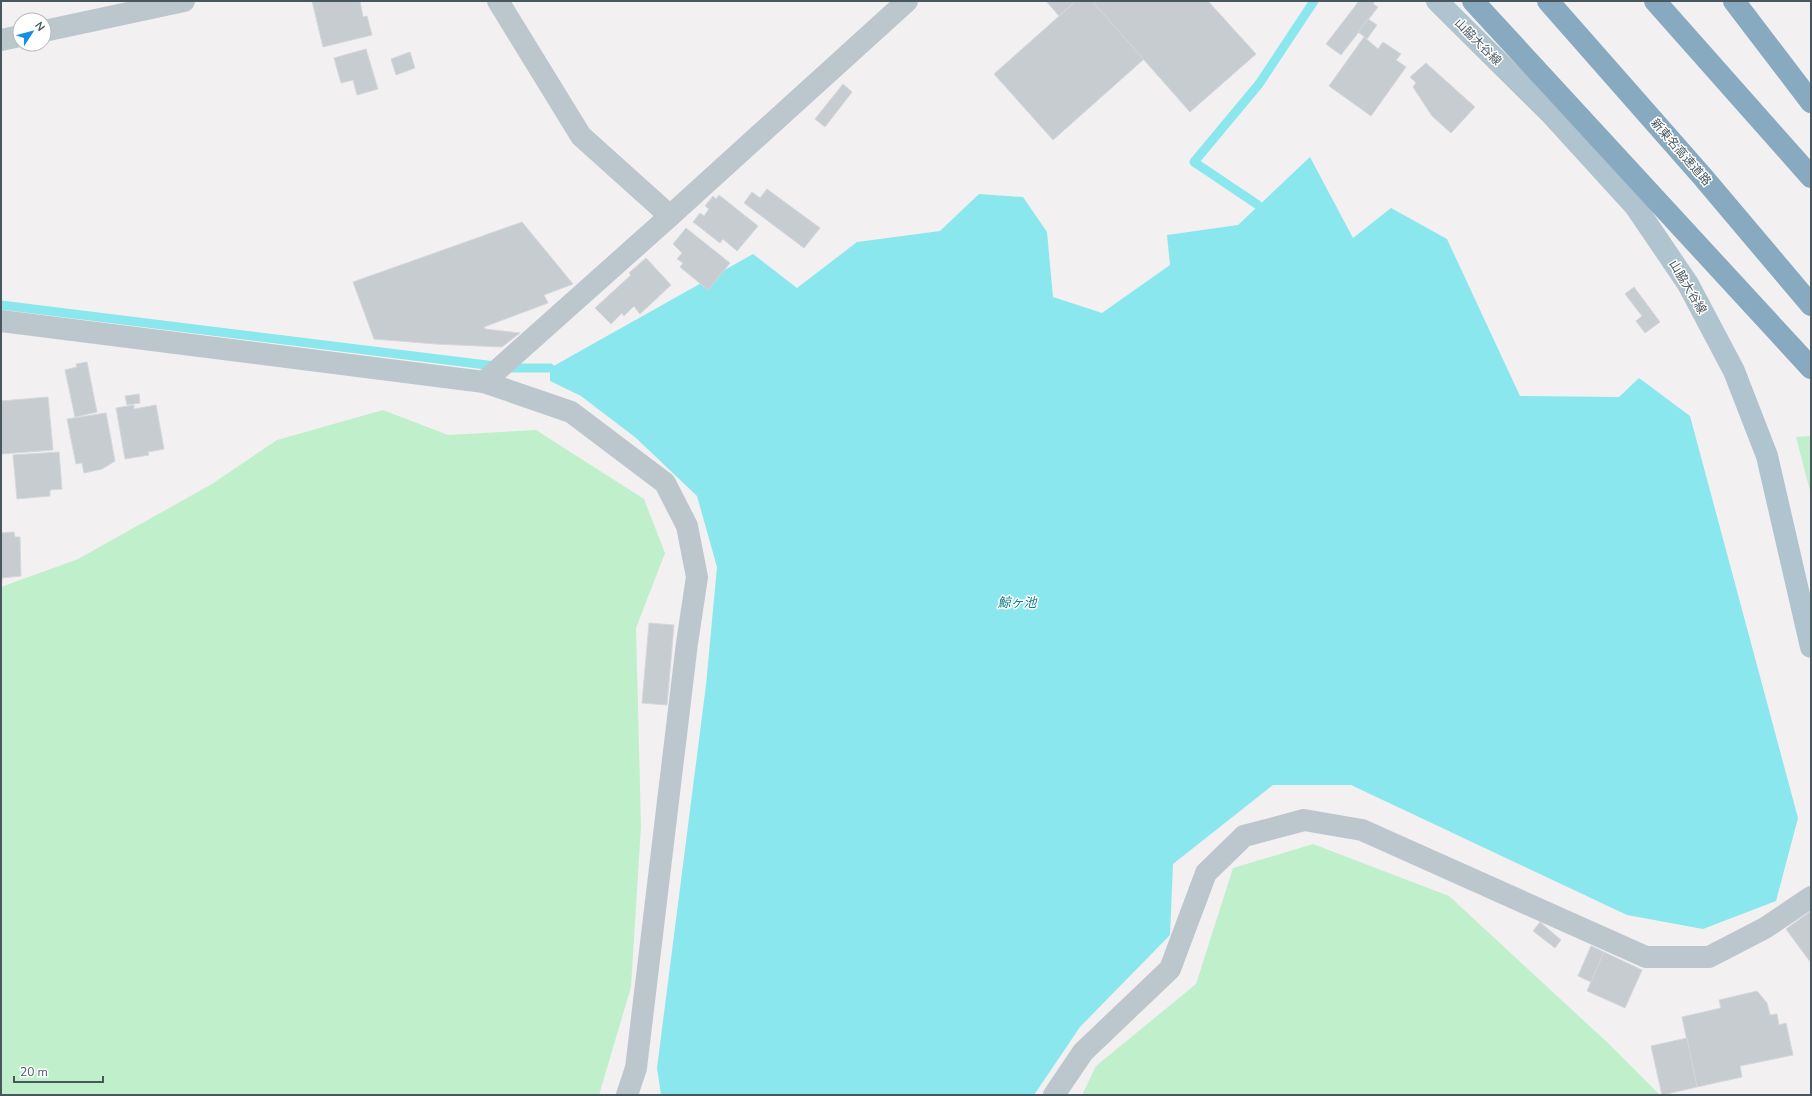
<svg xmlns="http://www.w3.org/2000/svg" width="1812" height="1096" font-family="'Nunito Sans','Noto Sans JP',sans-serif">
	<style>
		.green { fill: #bff0cb }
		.water { fill: #8be7ee }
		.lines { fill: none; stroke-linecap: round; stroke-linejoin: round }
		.stream { stroke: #8be7ee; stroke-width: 9 }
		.building { fill: #c7ccd0; stroke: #d4d7dc }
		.street { stroke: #bcc7cd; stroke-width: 22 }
		.primary { stroke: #b0c4cf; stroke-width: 22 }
		.highway { stroke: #87aac0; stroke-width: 22 }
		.labels { text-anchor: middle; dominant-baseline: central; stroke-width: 3; stroke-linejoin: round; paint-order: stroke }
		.street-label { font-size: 12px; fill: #48575e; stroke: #fff }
		.water-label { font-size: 13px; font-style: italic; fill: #0c7e88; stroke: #fff }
	</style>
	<rect width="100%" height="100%" fill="#f3f0f1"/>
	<g class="green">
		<path d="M383,410l65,25 88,-5 108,69 21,54 -29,75 5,198 -10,161 -32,108h-598v-508l77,-28 134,-75 65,-44z"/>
		<path d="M1811,436v59l-15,-58z"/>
		<path d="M1313,844l136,52 160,148 51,51h-578l14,-29 100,-82 37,-116z"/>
	</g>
	<path class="water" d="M1310,157l43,81 38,-30 56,31 73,157 99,1 20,-19 51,38 108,402 -22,83 -73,28 -76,-14 -276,-130h-78l-100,79 -3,71 -90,92 -46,68h-373l-4,-27 49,-383 11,-118 -20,-71 -61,-58 -55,-42 -31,-15v-13l203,-114 44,34 60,-46 83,-11 39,-37 44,3 24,35 6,65 49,16 68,-48 -3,-30 71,-10z"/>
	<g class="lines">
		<g class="stream">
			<path d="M1258,205l-64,-43 65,-78 55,-83"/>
			<path d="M1,305l510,63h39"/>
		</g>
	</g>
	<g class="building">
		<path d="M312,1h48l3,16 4,-1 5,19 -49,12z"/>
		<path d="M1046,1h30l-17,15z"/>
		<path d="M1076,1h16l52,58 -91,81 -59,-66z"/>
		<path d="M1092,1h116l48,53 -66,58z"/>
		<path d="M1359,1h16l-2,3 5,3 -37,48 -15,-11z"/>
		<path d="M1368,19l9,6 -10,14 -9,-7z"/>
		<path d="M1364,37l14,12 5,-7 18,12 -5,6 10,7 -35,49 -42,-30z"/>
		<path d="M366,49l12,40 -21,6 -4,-15 -12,3 -7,-25z"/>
		<path d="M410,52l5,16 -19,7 -5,-16z"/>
		<path d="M1426,63l49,44 -24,26 -19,-17 -19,-29 3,-4 -6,-6z"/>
		<path d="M843,84l9,8 -27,35 -10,-8z"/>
		<path d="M767,189l53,39 -16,20 -60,-45 8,-11 8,6z"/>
		<path d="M719,195l39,31 -21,25 -14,-12 -3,4 -27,-21 7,-9 4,3 5,-7 -4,-3 8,-10 3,3z"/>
		<path d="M522,222l51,62 -29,11 4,8 -64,24 1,2 35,4 -18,14 -66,-3 -62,-5 -21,-57z"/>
		<path d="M686,228l44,35 -22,27 -28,-23 3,-4 -6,-4 5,-6 -9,-9z"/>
		<path d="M646,258l25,27 -31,29 -6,-8 -10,10 -2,-3 -11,11 -16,-16 36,-33 -2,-2z"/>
		<path d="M1634,287l26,35 -15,11 -9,-12 6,-5 -17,-22z"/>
		<path d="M87,362l10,50 -22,5 -10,-47 12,-3 -1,-3z"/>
		<path d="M139,394l1,9 -13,2 -2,-9z"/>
		<path d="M48,397l5,53 -52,4v-53z"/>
		<path d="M134,405v4l22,-4 8,44 -16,3 1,3 -24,4 -9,-51z"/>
		<path d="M106,413l9,48 -13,8 -18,4 -2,-10 -6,1 -9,-45z"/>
		<path d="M59,452l3,37 -12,1v6l-33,3 -4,-44z"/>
		<path d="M14,532l1,5h5l1,39 -19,2 -1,12v-57z"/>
		<path d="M649,623l25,2 -7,80 -25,-2z"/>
		<path d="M1811,911v52l-25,-34z"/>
		<path d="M1540,922l21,18 -6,8 -22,-17z"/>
		<path d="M1591,946l13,6 -13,30 -13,-6z"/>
		<path d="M1604,952l38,18 -17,38 -38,-17z"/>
		<path d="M1757,991l10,12 3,12 7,-1 2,11 7,-2 7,32 -53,11 2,11 -45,10 -15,-70 39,-9 -2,-8z"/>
		<path d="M1687,1038l10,49 -35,8 -11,-49z"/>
	</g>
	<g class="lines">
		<g class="street">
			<path d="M498,1l83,135 89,80"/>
			<path d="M44,31l140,-30"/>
			<path d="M1,40l19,-4"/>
			<path d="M1,321l483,61 87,30 94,71 22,43 10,51 -10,66 -51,425 -9,27"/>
			<path d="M484,382l186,-166 237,-215"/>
			<path d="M1054,1095l29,-43 87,-83 36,-96 38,-37 60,-16 58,10 284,127h63l56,-29 46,-31"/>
		</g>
		<path class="primary" d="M1437,1l115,114 83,91 53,78 46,87 33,85 44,191"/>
		<g class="highway">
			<path d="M1473,1l338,367"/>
			<path d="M1548,1l154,175 109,129"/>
			<path d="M1655,1l156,176"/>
			<path d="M1734,1l77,101"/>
		</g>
	</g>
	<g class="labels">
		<g class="street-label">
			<text transform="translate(1478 42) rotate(45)">山脇大谷線</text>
			<text transform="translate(1681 152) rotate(49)">新東名高速道路</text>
			<text transform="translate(1688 287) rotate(59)">山脇大谷線</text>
		</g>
		<g class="water-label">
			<text x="1017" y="603">鯨ヶ池</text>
		</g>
	</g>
	<rect width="1812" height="1096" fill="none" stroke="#48575e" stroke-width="4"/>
	<g transform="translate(32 32) rotate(54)"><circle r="19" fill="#ffffff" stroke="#b6bcbf"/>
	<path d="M0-3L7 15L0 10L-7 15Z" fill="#168de7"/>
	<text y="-6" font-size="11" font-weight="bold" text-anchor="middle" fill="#48575e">N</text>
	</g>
	<path d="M14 1076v6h89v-6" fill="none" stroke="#48575e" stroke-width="2"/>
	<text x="20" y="1076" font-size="12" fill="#48575e" stroke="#ffffff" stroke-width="3" paint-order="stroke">20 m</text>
</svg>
